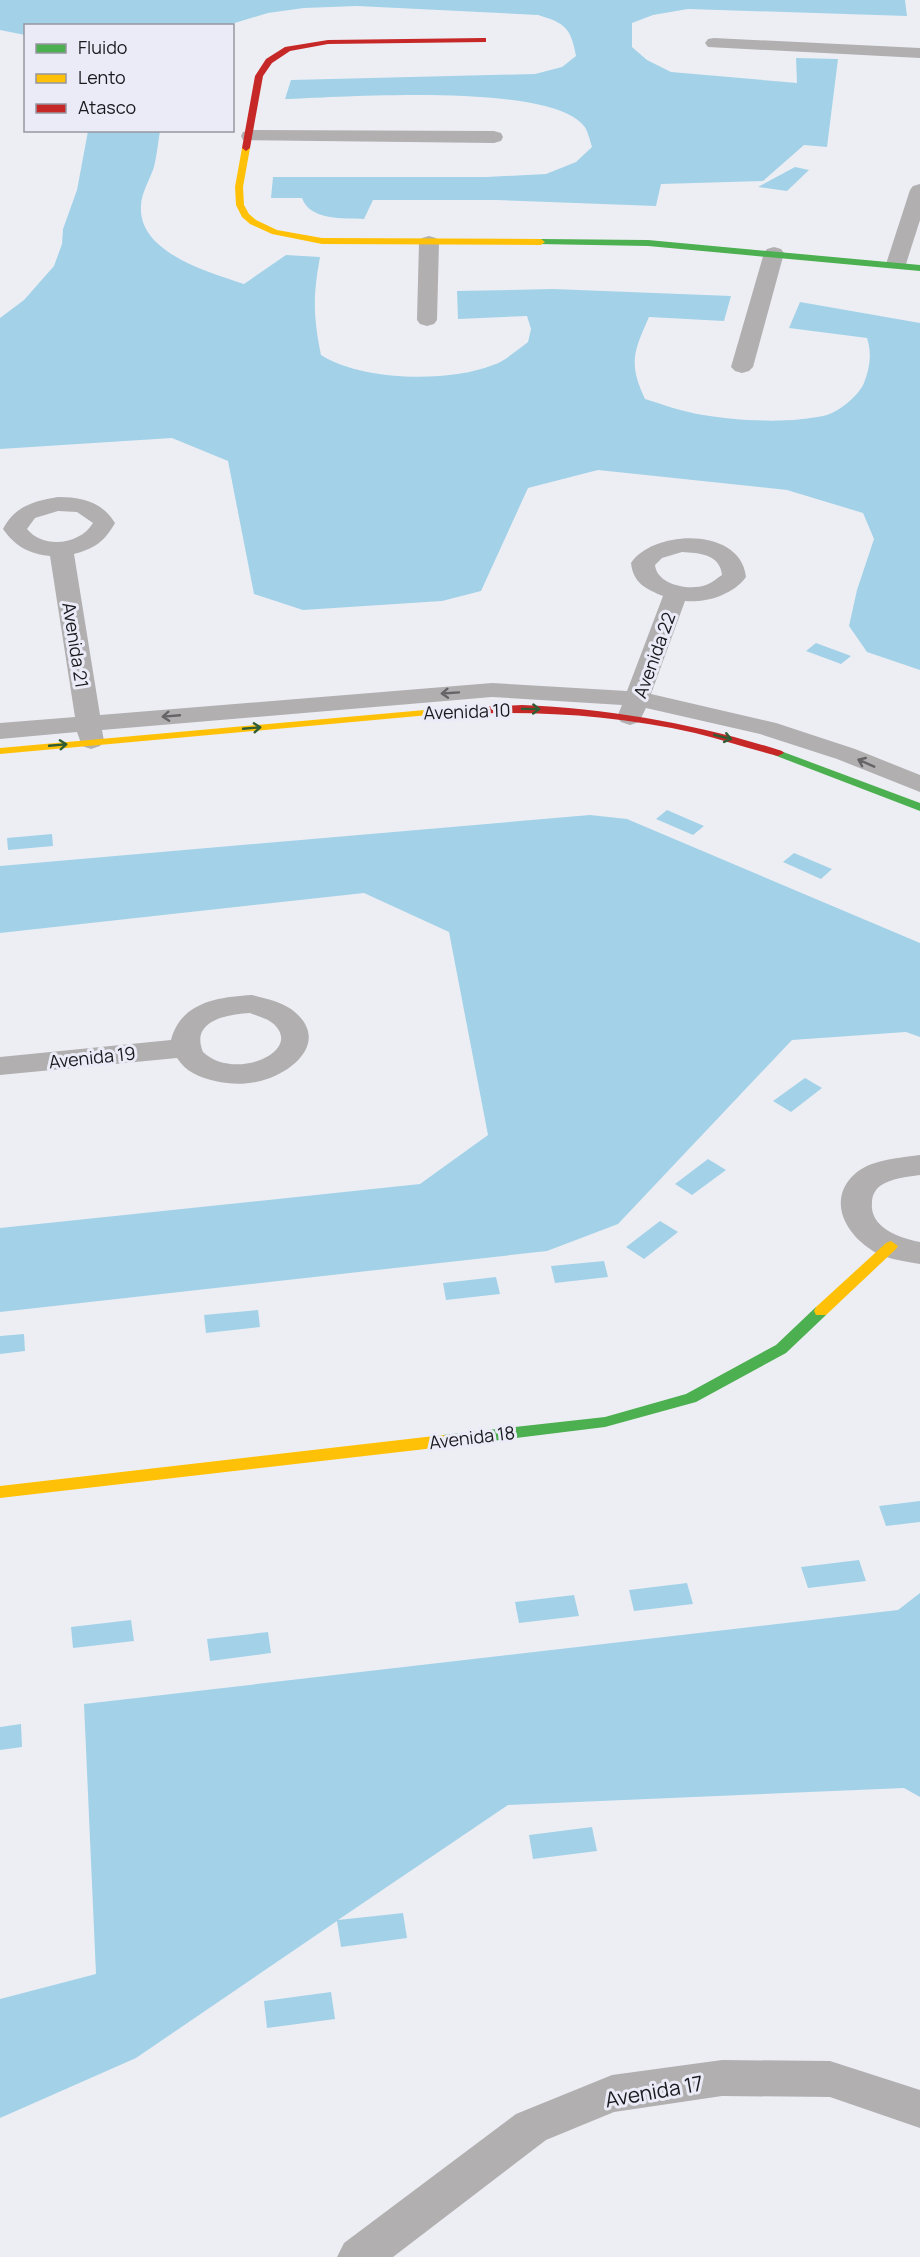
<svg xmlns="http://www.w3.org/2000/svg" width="920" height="2257" font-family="Manrope,sans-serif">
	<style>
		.water { fill: #a3d2e8 }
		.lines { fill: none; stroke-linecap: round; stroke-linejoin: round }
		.street { fill: #b1afb0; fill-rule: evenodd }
		.fast { fill: #4caf50; fill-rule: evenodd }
		.slow { fill: #ffc107; fill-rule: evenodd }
		.jam { fill: #c62828; fill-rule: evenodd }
		.oneway { stroke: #656467 }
		.oneway2 { stroke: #305d34 }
		.labels { text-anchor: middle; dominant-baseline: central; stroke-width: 6; stroke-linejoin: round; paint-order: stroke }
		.street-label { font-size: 18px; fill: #191a1e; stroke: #eaebf7 }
		.near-street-label { font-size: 21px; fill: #191a1e; stroke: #eaebf7 }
	</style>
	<rect width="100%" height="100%" fill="#edeef4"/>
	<g class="water">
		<path d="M0,0h905l2,16 -219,-7 -35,6 -21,8v24l15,13 24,12 126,11 -1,-25 42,1 -11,88 -23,-2 -41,36 -102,3 -5,22 -159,-6h-124l-9,19c-20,-1 -54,2 -62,-21h-31l2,-21h213l60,-3 30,-12 16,-15c-2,-6 -4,-16 -8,-21 -34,-44 -242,-29 -299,-27l6,-19 244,-6 27,-7 14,-11c-5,-28 -11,-33 -38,-41l-181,-9 -53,2 -36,5 -40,12 -202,1 -1,9 -25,-5z"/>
		<path d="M88,131h72c-2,11 -3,24 -6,36 -4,12 -13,27 -13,39 -3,47 68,66 103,78l42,-29 34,2c-7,39 -7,58 1,98 41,26 127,28 172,10 12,-4 24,-15 35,-23l3,-13 -4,-13 -69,3 -1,-28 96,-2 178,7 -7,25 -75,-4c-15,34 -21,46 -4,82 19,6 39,13 58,16 37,6 87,9 124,0 13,-4 32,-20 37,-32 6,-16 8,-29 3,-45l-78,-10 11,-26 120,21v347l-53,-18 -18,-26 8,-36 17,-51 -11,-26 -76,-23 -189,-20 -70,18 -47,103 -39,10 -139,9 -49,-16 -26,-133 -56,-23 -172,11v-131l24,-18 30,-34 8,-22 1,-15 14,-39z"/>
		<path d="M795,167l14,3 -22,21 -29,-4z"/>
		<path d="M816,643l35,13 -10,8 -35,-13z"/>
		<path d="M667,810l37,16 -11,9 -37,-16z"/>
		<path d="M590,815l37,4 293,124v94l-14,-5 -114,8 -174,184 -71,27 -547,61v-84l420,-44 68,-49 -39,-203 -85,-39 -364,40v-67z"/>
		<path d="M52,834l1,12 -45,4 -1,-12z"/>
		<path d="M794,853l38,16 -11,10 -38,-17z"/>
		<path d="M805,1078l17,10 -31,24 -18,-11z"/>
		<path d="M708,1159l18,11 -34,25 -17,-11z"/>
		<path d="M660,1221l18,11 -34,27 -18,-12z"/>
		<path d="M604,1261l4,16 -53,6 -4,-17z"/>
		<path d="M496,1277l4,17 -54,6 -3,-17z"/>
		<path d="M258,1310l2,17 -54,6 -2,-18z"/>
		<path d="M24,1334l1,17 -25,3v-18z"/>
		<path d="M920,1501v21l-34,4 -7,-20z"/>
		<path d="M859,1560l7,21 -58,7 -7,-21z"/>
		<path d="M687,1583l6,21 -59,7 -5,-21z"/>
		<path d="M920,1593v204l-16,-9 -396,17 -170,115 65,-7 4,25 -66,9 -4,-26 -201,137 -136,60v-119l96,-25 -12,-270 814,-94z"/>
		<path d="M574,1595l5,21 -60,7 -4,-21z"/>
		<path d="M131,1620l3,21 -61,7 -2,-21z"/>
		<path d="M268,1632l3,21 -61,8 -3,-22z"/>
		<path d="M21,1724l1,23 -22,3v-23z"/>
		<path d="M592,1827l5,24 -64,8 -4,-24z"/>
		<path d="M331,1992l4,27 -68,9 -3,-27z"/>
	</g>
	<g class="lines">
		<g class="street">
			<path d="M714,38l206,10v10l-212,-11 -3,-4 3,-4z"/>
			<path d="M250,130l244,1 7,2 2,4 -2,4 -7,2 -251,-3 -2,-4 2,-4z"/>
			<path d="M920,184v36l-14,44 -3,4h-14l-3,-4 24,-74 3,-4z"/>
			<path d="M429,236l7,2 3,4 -2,78 -3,4 -7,2 -7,-2 -3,-4 2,-78 3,-4z"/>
			<path d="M774,247l7,2 3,4 -31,114 -4,4 -7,2 -7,-2 -4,-4 33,-114 3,-4z"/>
			<path d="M58,497c25,0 44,5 57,26 -10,18 -21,26 -41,31l26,161 392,-32 135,8 36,-95c-17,-7 -30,-13 -32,-33 23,-34 110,-36 115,14 -13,18 -40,26 -61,24l-34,93 125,29 79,26 65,26v17l-83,-33 -77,-25 -114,-26 -7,14 -9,3 -9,-3 -4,-5 5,-12 -130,-8 -390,33 2,11 -4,5 -9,3 -9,-3 -5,-14 -77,7v-16l75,-6 -25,-161c-21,-2 -35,-10 -47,-27 12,-23 31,-28 55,-32zM58,511l19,1 16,11c-13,22 -50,26 -66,6l8,-11zM682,552c17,1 38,2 40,23 -5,3 -10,8 -16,10 -17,6 -49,0 -51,-20l7,-7z"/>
			<path d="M252,995c12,3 29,7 39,14 42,31 1,66 -35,73 -15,3 -27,2 -41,-1 -16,-4 -29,-9 -38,-23l-177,17v-18l171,-17c10,-38 47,-43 81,-45zM250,1013c9,4 22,6 28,16 18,26 -46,51 -75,23 -13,-31 24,-38 47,-39z"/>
			<path d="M920,1155v20c-14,2 -28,3 -40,11 -5,4 -8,10 -8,16 -3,26 28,36 48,40v22c-12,-2 -25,-4 -37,-8 -33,-14 -61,-55 -26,-84 17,-13 43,-14 63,-17z"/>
			<path d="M722,2060l108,1 90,29v38l-90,-31 -108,-1 -108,16 -68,28 -153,117h-56l7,-14 172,-129 96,-39z"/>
		</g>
		<g class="fast">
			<path d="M541,239l107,1 272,25v6l-272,-25 -110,-2 -1,-2z"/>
			<path d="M778,750l142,53v8l-146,-56 -2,-2z"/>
			<path d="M821,1306l5,1 2,4 -2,4 -40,38 -90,49 -91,25 -162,20 -5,-2 -3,-4 3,-4 5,-2 162,-18 81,-23 90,-49 40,-38z"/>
		</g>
		<g class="slow">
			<path d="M246,145l4,3 -7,39 1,18 5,9 7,6 21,10 45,8 219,1 4,3 -4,3 -219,-1 -50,-10 -22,-10 -8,-7 -6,-12 -1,-18 7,-39z"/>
			<path d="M436,709l6,3 -2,2 -440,40v-6z"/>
			<path d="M891,1241l7,5 -2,3 -70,66h-10l-2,-4 2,-4 70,-64z"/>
			<path d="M443,1435l5,2 3,4 -3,4 -5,2 -443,51v-12z"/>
		</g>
		<g class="jam">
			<path d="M483,38h3v4l-158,2 -38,7 -18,12 -9,13 -13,72 -4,3 -4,-3 13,-72 11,-17 19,-12 43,-7z"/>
			<path d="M522,705c90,4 175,19 260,46l2,2 -6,3c-28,-7 -55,-16 -83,-23 -86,-20 -172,-23 -259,-18l-6,-3 6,-3z"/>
		</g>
	</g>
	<defs><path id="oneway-shaft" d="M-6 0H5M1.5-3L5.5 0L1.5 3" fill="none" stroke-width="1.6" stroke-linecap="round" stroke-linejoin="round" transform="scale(1.5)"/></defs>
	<g class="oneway">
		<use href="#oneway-shaft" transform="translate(450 693) rotate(176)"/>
		<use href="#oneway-shaft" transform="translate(171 716) rotate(175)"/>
		<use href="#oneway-shaft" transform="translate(866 763) rotate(-156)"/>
	</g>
	<g class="oneway2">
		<use href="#oneway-shaft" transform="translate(531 709) rotate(1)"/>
		<use href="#oneway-shaft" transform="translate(252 728) rotate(-5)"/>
		<use href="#oneway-shaft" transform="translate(723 737) rotate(14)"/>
		<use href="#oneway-shaft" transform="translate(58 745) rotate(-5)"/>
	</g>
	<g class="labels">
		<g class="street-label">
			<text transform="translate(76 645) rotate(81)">Avenida 21</text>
			<text transform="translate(654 655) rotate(-70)">Avenida 22</text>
			<text transform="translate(467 711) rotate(-2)">Avenida 10</text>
			<text transform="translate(92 1057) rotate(-6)">Avenida 19</text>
			<text transform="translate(472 1437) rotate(-7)">Avenida 18</text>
		</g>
		<g class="near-street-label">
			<text transform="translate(654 2091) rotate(-10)">Avenida 17</text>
		</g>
	</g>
	<rect x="24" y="24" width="210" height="108" fill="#eaebf7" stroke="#9697a0" stroke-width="1.5"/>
	<rect x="36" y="44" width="30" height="9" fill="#4caf50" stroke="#9697a0" stroke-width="1.5"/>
	<text x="78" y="54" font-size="18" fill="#191a1e">Fluido</text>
	<rect x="36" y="74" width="30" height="9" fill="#ffc107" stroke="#9697a0" stroke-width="1.5"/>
	<text x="78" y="84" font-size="18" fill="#191a1e">Lento</text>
	<rect x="36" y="104" width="30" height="9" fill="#c62828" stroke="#9697a0" stroke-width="1.5"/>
	<text x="78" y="114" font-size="18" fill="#191a1e">Atasco</text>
</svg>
